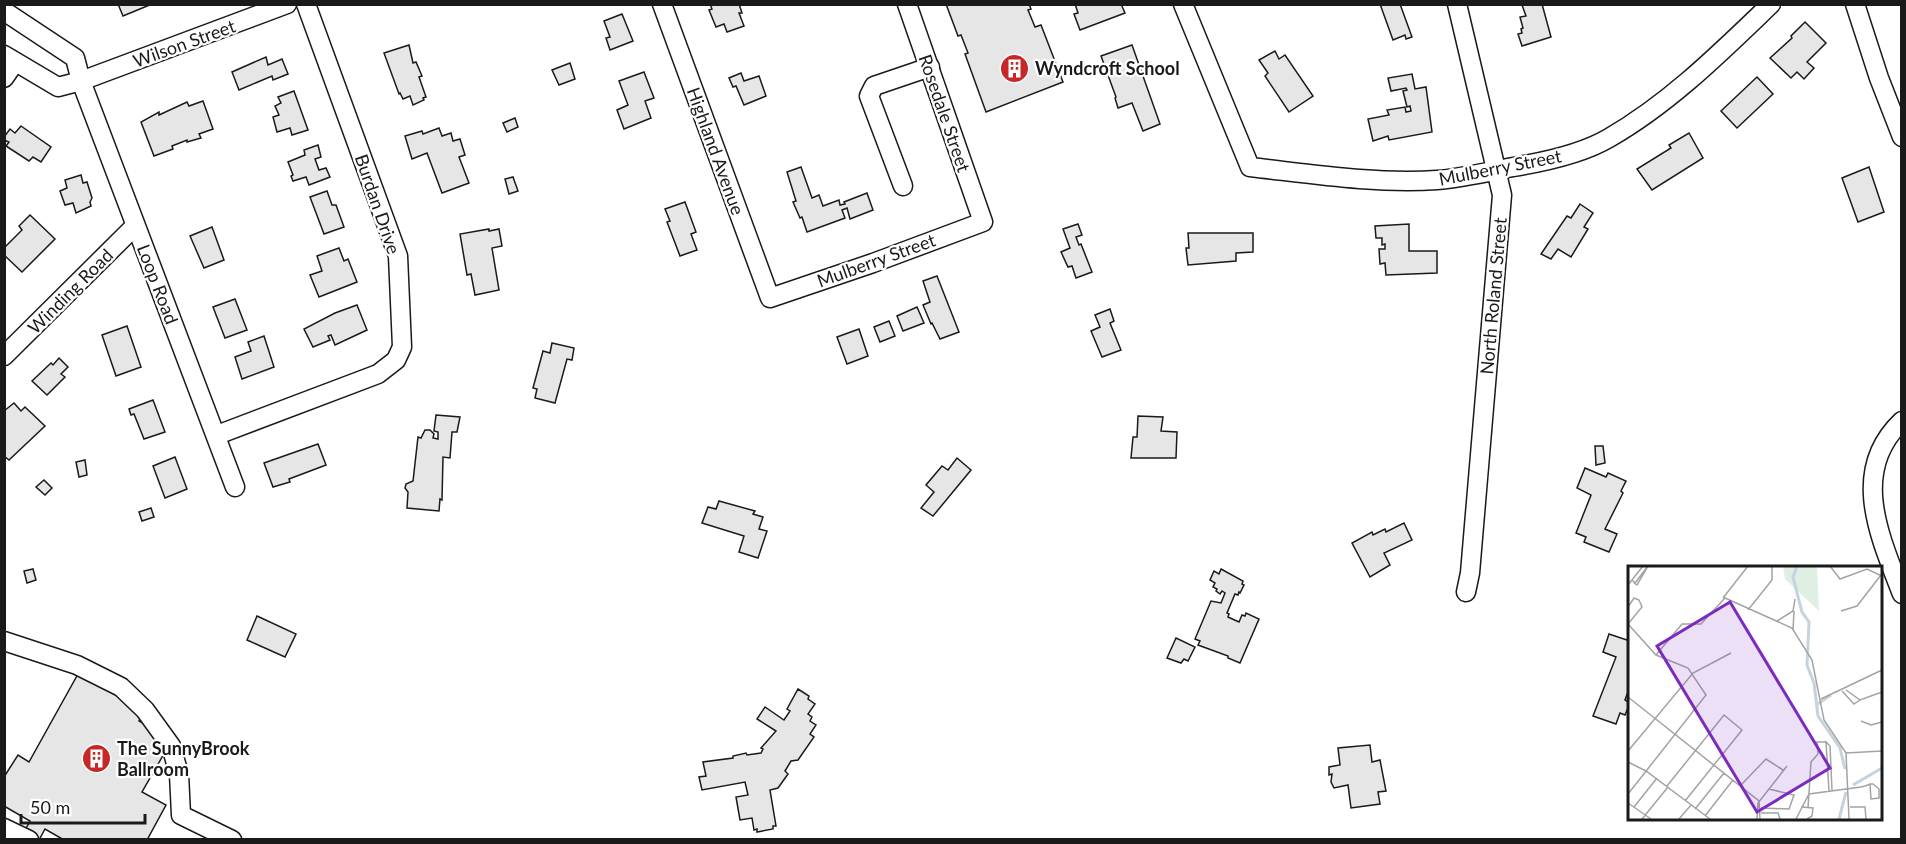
<svg xmlns="http://www.w3.org/2000/svg" width="1906" height="844" font-family="Lato,sans-serif">
	<style>
		.building { fill: #e6e6e6; stroke: #1a1a1a; stroke-width: 1.5 }
		.lines { fill: none; stroke-linecap: round; stroke-linejoin: round }
		.minor-casing { stroke: #1a1a1a; stroke-width: 21 }
		.minor { stroke: #fff; stroke-width: 18 }
		.labels { text-anchor: middle; dominant-baseline: central; stroke-width: 4.5; stroke-linejoin: round; paint-order: stroke }
		.street-label { font-size: 18px; fill: #1a1a1a; stroke: #fff }
		.poi-label { font-size: 18px; font-weight: bold; fill: #1a1a1a; stroke: #fff; text-anchor: start }
		.inset-river { fill: none; stroke: #c6d2dc; stroke-width: 3 }
		.inset-road { fill: none; stroke: #a3a3a3; stroke-width: 1.5 }
		.view { fill: #7b2cbf; fill-opacity: 0.15; stroke: #7b2cbf; stroke-width: 3 }
		.inset-edge { fill: none; stroke: #1a1a1a; stroke-width: 3 }
	</style>
	<rect width="100%" height="100%" fill="#fff"/>
	<g class="building">
		<path d="M118,4h34l-29,12z"/>
		<path d="M710,4h29l3,9h-3l5,13 -17,6 -3,-8 -8,3 -7,-17 3,-1z"/>
		<path d="M946,4h83l2,5 -3,1 7,17 6,-2 22,57 -77,30 -21,-58 3,-1 -7,-18 -3,1z"/>
		<path d="M1075,4h46l4,9 -45,17 -6,-16 4,-1z"/>
		<path d="M1380,4h20l12,33 -6,2 -1,-4 -12,5z"/>
		<path d="M1542,4l9,33 -29,9 -4,-12 4,-1 -1,-4 2,-1 -3,-11 6,-1 -4,-11z"/>
		<path d="M622,14l11,27 -23,9 -4,-12 4,-1 -6,-16z"/>
		<path d="M1805,22l21,21 -19,19 7,6 -10,11 -7,-7 -6,6 -21,-20 22,-20 -1,-2z"/>
		<path d="M409,45l4,18 3,-1 6,14 -3,1 7,20 -3,1 1,2 -11,5 -3,-9 -7,3 -3,-6 -1,1 -15,-41z"/>
		<path d="M1132,45l28,79 -17,7 -11,-28 -14,5 -3,-10 1,-1 -15,-41z"/>
		<path d="M1275,51l4,8 6,-4 28,41 -24,16 -24,-36 3,-3 -9,-13z"/>
		<path d="M266,57l2,8 14,-6 6,15 -15,6 -1,-4 -33,14 -7,-18z"/>
		<path d="M570,63l5,16 -16,6 -7,-15z"/>
		<path d="M644,72l10,26 -9,3 6,17 -27,11 -7,-19 11,-5 -9,-24z"/>
		<path d="M741,73l3,8 15,-5 7,20 -22,9 -8,-19 -3,1 -4,-9z"/>
		<path d="M1412,74l3,15 11,-2 6,45 -43,8 -1,-4 -15,5 -5,-22 21,-4 -2,-5 18,-3 1,5 5,-1 -1,-5 -3,1 -4,-16 4,-1 -1,-2 -15,3 -3,-13z"/>
		<path d="M1757,77l16,17 -36,34 -16,-17z"/>
		<path d="M294,91l14,39 -16,5 -2,-7 -13,4 -4,-15 6,-2 -4,-9 6,-3 -3,-6z"/>
		<path d="M203,101l10,28 -14,5 2,4 -14,4v-2l-15,6 1,3 -19,7 -13,-34 18,-10v3l28,-13 2,4z"/>
		<path d="M515,118l3,9 -11,5 -4,-9z"/>
		<path d="M21,126l30,21 -10,15 -8,-5 -4,4 -23,-15 3,-4 -5,-2v-3l6,-8 5,4z"/>
		<path d="M439,128l3,8 9,-3 2,8 7,-2 5,16 -6,2 10,26 -27,10 -15,-40 -15,6 -7,-23 17,-5 1,3z"/>
		<path d="M1689,133l14,25 -51,32 -15,-21 34,-21 -2,-3z"/>
		<path d="M318,145l3,12 -6,2 4,11 7,-2 4,9 -21,8 -3,-8 -13,4 -2,-5 2,-1 -5,-13 17,-7 -1,-5z"/>
		<path d="M801,167l11,31 7,-3 4,11 16,-6 1,5 5,-1 -1,-2 23,-9 6,17 -23,9 -3,-11 -5,2 3,8 -38,14 -5,-15 -2,1 -7,-16 3,-1 -9,-29z"/>
		<path d="M1869,167l15,45 -26,10 -16,-44z"/>
		<path d="M81,175l2,8 4,-1 5,16 -2,4 1,4 -15,7 -3,-10 -8,2 -5,-14 7,-3 -2,-8z"/>
		<path d="M513,177l5,14 -9,3 -4,-15z"/>
		<path d="M327,191l5,14h4l8,22 -20,7 -14,-37z"/>
		<path d="M685,202l11,30 -5,2 6,16 -17,6 -13,-34 3,-1 -5,-12z"/>
		<path d="M1580,204l13,9 -9,14 4,2 -17,28 -13,-8 -7,10 -10,-5 26,-38 4,2z"/>
		<path d="M30,215l25,24 -33,33 -18,-17v-7l18,-18 -3,-4z"/>
		<path d="M1078,224l4,11 -6,2 3,8 2,-1 11,28 -16,6 -4,-12 -4,1 -7,-15 9,-4 -7,-19z"/>
		<path d="M1409,224v27h28v22l-51,2 -1,-12 -5,1 -1,-15h6v-5l-3,1v-7h-6l-1,-12z"/>
		<path d="M212,227l12,33 -20,8 -14,-32z"/>
		<path d="M489,229v2l10,-2 3,17 -10,2 7,42 -24,5 -4,-21 -4,1 -7,-41z"/>
		<path d="M1188,233h65v19l-17,1v8l-48,4 -2,-17h3z"/>
		<path d="M339,248l5,13 4,-2 9,23 -38,15 -9,-22 12,-4 -5,-15z"/>
		<path d="M937,276l22,56 -19,7 -8,-16 -1,1 -8,-19 7,-3 -7,-21z"/>
		<path d="M235,299l12,31 -22,8 -12,-31z"/>
		<path d="M357,305l10,25 -32,15 -4,-10 -3,1 2,4 -17,7 -9,-18 31,-16z"/>
		<path d="M917,307l7,16 -21,8 -6,-15z"/>
		<path d="M1110,309l4,12 -4,2 11,27 -19,7 -11,-26 9,-4 -5,-12z"/>
		<path d="M889,321l6,15 -15,6 -6,-15z"/>
		<path d="M127,326l14,41 -25,9 -14,-41z"/>
		<path d="M859,329l9,27 -21,8 -10,-27z"/>
		<path d="M264,336l10,31 -32,12 -7,-22 16,-6 -3,-9z"/>
		<path d="M552,343l22,5 -2,12 -5,-1 -12,44 -20,-5 2,-9 -4,-1 10,-37 7,2z"/>
		<path d="M59,358l9,9 -7,7 4,3 -18,18 -15,-14 19,-18 2,2z"/>
		<path d="M153,400l12,32 -21,7 -10,-25 -3,1 -2,-6z"/>
		<path d="M14,403l7,8 4,-4 20,19 -36,34 -5,-4v-45z"/>
		<path d="M436,415l24,2 -3,15h-5l-2,26 -7,-1 -1,43 -2,-1 -1,12 -32,-3 1,-16 -3,-4 1,-4 7,-3 5,-44 3,1 4,-8h5l4,4 -1,4 5,1v-7l-4,-1z"/>
		<path d="M1138,416l25,1 -2,14 16,1 -1,26h-45l2,-21h4z"/>
		<path d="M318,444l8,21 -37,14 1,3 -17,5 -9,-24z"/>
		<path d="M1595,446h8l2,17 -9,2z"/>
		<path d="M175,457l12,32 -22,9 -12,-32z"/>
		<path d="M957,458l14,12 -38,46 -12,-8 13,-16 -8,-7 16,-19 6,4z"/>
		<path d="M85,460l2,15 -8,2 -3,-15z"/>
		<path d="M1585,468l21,9 2,-4 18,8 -5,10 2,2 -18,36 12,5 -8,18 -25,-10 2,-5 -10,-4 15,-38 -14,-7z"/>
		<path d="M44,480l8,8 -7,7 -9,-8z"/>
		<path d="M719,501l36,10 -2,3 10,3 -4,12 8,2 -9,27 -19,-6 5,-16 -42,-13 6,-16 8,2z"/>
		<path d="M151,508l3,9 -12,4 -3,-9z"/>
		<path d="M1404,523l8,17 -28,13 6,12 -20,12 -18,-34 20,-11 1,3 12,-6 1,3z"/>
		<path d="M33,569l3,11 -9,3 -3,-12z"/>
		<path d="M1221,569l22,12 -1,3 2,1 -4,8 -1,-1 -1,3 -3,-1 -8,19 2,1 -1,3 11,5 3,-7 3,1 1,-3 13,6 -19,44 -12,-5v-2l-30,-11 2,-4 -5,-2 16,-38 10,2 4,-10 -3,-2 -2,3 -4,-3 1,-2 -4,-2 2,-4 -5,-3 4,-9 5,3z"/>
		<path d="M257,616l39,18 -11,23 -38,-17z"/>
		<path d="M1609,634l21,7v45l-5,14 5,3 -5,12 -5,-2 -4,11 -23,-8 23,-59 -13,-5z"/>
		<path d="M1176,638l19,9 -7,14 -4,-2 -3,4 -14,-5z"/>
		<path d="M78,674l56,31 8,10 -3,6 11,6 15,25 -23,40 24,13 -19,35h-83l-19,-11 -6,11h-2l-13,-8 6,-11 -26,-15v-29l14,-22 11,7z"/>
		<path d="M798,689l11,7 -1,3 7,5 -7,10 4,3 -2,4 6,4 -6,9 4,3 -16,23 -7,1 -6,10 3,3 -10,14 -8,2 6,36h-3v3l-16,3v-3l-3,1 -2,-12 -12,2 -4,-23 12,-2 -3,-13 -43,8 -3,-13 7,-1 -3,-14 30,-4v-2l13,-3 1,2 14,-2 2,-4 -2,-1 15,-17 -19,-12 8,-12 19,13 6,-9 -3,-2z"/>
		<path d="M1370,745l2,17 8,-2 6,31 -8,1 2,12 -29,4 -3,-23 -14,3 -3,-6 1,-8 -3,1v-8l11,-2 -2,-17z"/>
	</g>
	<g class="lines">
		<defs>
			<g id="minor">
				<path d="M662,4l108,294 103,-35 110,-41 -76,-218"/>
				<path d="M1183,4l67,163c62,7 124,17 187,13 25,-2 51,-8 76,-13 31,-5 69,-13 96,-29 61,-35 112,-86 162,-134"/>
				<path d="M1457,4l45,191 -32,378 -4,19"/>
				<path d="M1855,4l24,74 23,59"/>
				<path d="M4,11l71,47 6,23 154,406"/>
				<path d="M4,55l54,32 23,-6 206,-77"/>
				<path d="M4,78l11,-16"/>
				<path d="M903,186l-34,-90 5,-10 56,-19"/>
				<path d="M4,356l131,-130"/>
				<path d="M1902,421c-53,50 -22,116 0,173"/>
				<path d="M217,435l161,-61 18,-14 6,-13 -4,-91 -92,-252"/>
				<path d="M4,641l73,24 44,22 24,23 26,36 8,28 2,41 51,25"/>
				<path d="M4,828l25,12"/>
			</g>
		</defs>
		<use href="#minor" class="minor-casing"/>
		<use href="#minor" class="minor"/>
	</g>
	<defs>
		<symbol id="building-disc" viewBox="-11 -11 22 22"><circle r="9.5" fill="#c62828" stroke="#fff"/><path d="M-4-6H4V6H1V3H-1V6H-4ZM-2.5-4.3h1.7v1.8h-1.7ZM.8-4.3h1.7v1.8H.8ZM-2.5-1h1.7V.8h-1.7ZM.8-1h1.7V.8H.8Z" fill="#fff"/></symbol>
	</defs>
	<g fill-rule="evenodd">
		<use href="#building-disc" x="998" y="52" width="33" height="33"/>
		<use href="#building-disc" x="80" y="742" width="33" height="33"/>
	</g>
	<g class="labels">
		<g class="street-label">
			<text transform="translate(184 43) rotate(-20)">Wilson Street</text>
			<text transform="translate(945 113) rotate(71)">Rosedale Street</text>
			<text transform="translate(716 151) rotate(70)">Highland Avenue</text>
			<text transform="translate(1500 167) rotate(-11)">Mulberry Street</text>
			<text transform="translate(378 204) rotate(71)">Burdan Drive</text>
			<text transform="translate(876 260) rotate(-20)">Mulberry Street</text>
			<text transform="translate(158 284) rotate(69)">Loop Road</text>
			<text transform="translate(70 291) rotate(-45)">Winding Road</text>
			<text transform="translate(1493 296) rotate(-85)">North Roland Street</text>
		</g>
		<g class="poi-label">
			<text x="1035" y="68">Wyndcroft School</text>
			<text x="117" y="748">The SunnyBrook<tspan x="117" dy="21">Ballroom</tspan></text>
		</g>
	</g>
	<g transform="translate(1628 566)">
		<rect width="254" height="254" fill="#fff"/>
		<path d="M155,0h34l2,45 -34,-32z" fill="#e0efe3"/>
		<path class="inset-river" d="M169,0l-4,11 9,35 7,10 -2,43 7,18 4,33 22,32 5,21M188,139l15,-10M225,219l29,-17M211,253l7,-27"/>
		<path class="inset-road" d="M202,0l10,13 27,-10 15,7M4,14l3,3 13,-17M6,17l3,2 11,-19M0,19l15,-19M95,32l25,-32M0,41l6,-9 5,2 3,7 -14,17 28,31 32,13 18,27 -78,99M120,44l24,-30v-14M213,45l16,-5 24,-31M149,55l16,-10 2,-12M165,64l1,-19M28,89l26,-31h19l24,-26 67,30 20,32 12,60 22,33 3,66M218,124l14,10 22,-8M214,125l12,13 6,-4M0,131l131,104 1,18M193,133l61,-29M233,155l10,4 11,-3M0,185l65,-78 38,-20M218,187l36,-2M0,196l18,9 64,48M39,220l57,-71 18,15 -57,71M112,220l26,-27 17,11M201,225l-3,-49 4,4 2,44M0,237l23,16M6,241l23,-29M173,241l12,1 -1,8 -5,3M222,241h15l1,12M133,242l28,1 5,-14 -25,-6M180,242l3,-46 7,-8 -1,-12h9M67,243l29,-36M133,247h17l2,6M77,250l28,-36M14,253l26,-32M51,253l12,-14M129,253l1,-16 29,-37M168,253l13,-25 52,-7 4,-1 3,-1 2,-1h3l6,5v9l-8,1 -1,-15"/>
		<path class="view" d="M102,36l100,166 -73,44 -100,-166z"/>
		<rect width="254" height="254" class="inset-edge"/>
	</g>
	<rect width="1906" height="844" fill="none" stroke="#1a1a1a" stroke-width="12"/>
	<path d="M21 814v9h124v-9" fill="none" stroke="#1a1a1a" stroke-width="3"/>
	<text x="30" y="814" font-size="18" fill="#1a1a1a" stroke="#ffffff" stroke-width="4.5" paint-order="stroke">50 m</text>
</svg>
